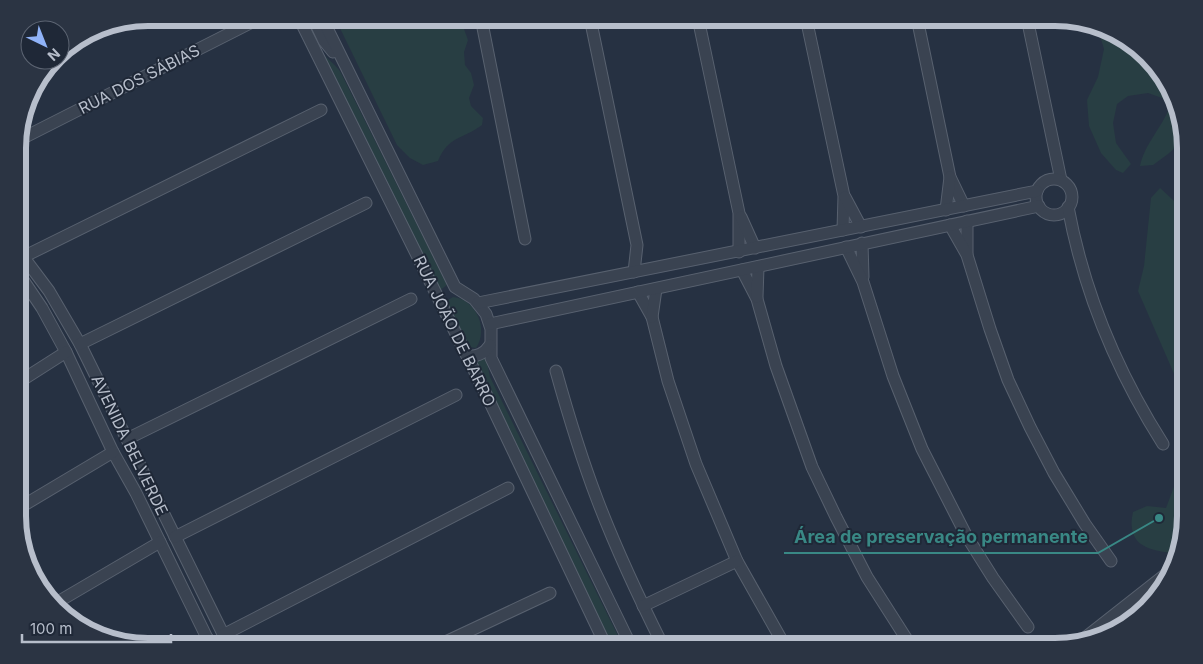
<svg xmlns="http://www.w3.org/2000/svg" width="1203" height="664" font-family="Inter,sans-serif">
	<style>
		.green { fill: #283e43 }
		.lines { fill: none; stroke-linecap: round; stroke-linejoin: round }
		.minor-casing { stroke: #58616f; stroke-width: 13 }
		.minor { stroke: #3a4351; stroke-width: 11 }
		.labels { text-anchor: middle; dominant-baseline: central; stroke-width: 4; stroke-linejoin: round; paint-order: stroke }
		.street-label { font-size: 16px; fill: #b7becb; stroke: #1f2837 }
		.rim { fill: none; stroke: #b7becb; stroke-width: 6 }
		.leader { fill: none; stroke: #398885; stroke-width: 2 }
		.callout-dot { fill: #398885; stroke: #1f2837; stroke-width: 2 }
		.callout-label { font-size: 18px; text-anchor: middle; font-weight: bold; fill: #398885; stroke: #1f2837; stroke-width: 4; stroke-linejoin: round; paint-order: stroke }
	</style>
	<rect width="100%" height="100%" fill="#263142"/>
	<g class="green">
		<path d="M335,18h119l10,11 4,11 -4,12 1,13 6,8 3,12 -5,13 2,8 12,12 -1,7c-20,15 -33,10 -44,36l-15,4 -13,-7 -13,-13z"/>
		<path d="M1098,29l22,6 44,41 21,63 -17,15 -15,11 -13,1c5,-23 22,-38 30,-60l-8,-8 -14,-5 -20,3 -11,8 -4,19 3,20 15,21 -8,9 -7,-3 -15,-17 -12,-27 -2,-26 11,-23 6,-28z"/>
		<path d="M320,50c6,9 16,14 21,23l106,212 -8,6z"/>
		<path d="M1160,188l25,23v188l-47,-108 6,-25 7,-68z"/>
		<path d="M453,297c23,2 36,32 23,51l-6,-1 -3,-4 -18,-36 -1,-7z"/>
		<path d="M486,357l4,20 133,269h-13l-139,-283z"/>
		<path d="M1185,473v51l-9,30c-16,-3 -42,-4 -44,-26 -1,-5 0,-11 1,-16l14,-6 19,2 12,-32z"/>
	</g>
	<g class="lines">
		<defs>
			<g id="minor">
				<path d="M299,18l186,374 121,254"/>
				<path d="M313,18l11,23 9,11"/>
				<path d="M322,18l133,269 19,12 12,15 5,15v29l140,288"/>
				<path d="M481,18l44,221"/>
				<path d="M590,18l47,227 -3,27"/>
				<path d="M698,18l41,195v39"/>
				<path d="M806,18l38,178 -1,34"/>
				<path d="M917,18l33,159 14,29"/>
				<path d="M1027,18l34,162"/>
				<path d="M19,140l241,-122"/>
				<circle cx="1054" cy="197" r="18"/>
				<path d="M845,197l16,30"/>
				<path d="M1068,207c16,86 48,163 95,237"/>
				<path d="M946,210l4,-33"/>
				<path d="M741,217l14,31"/>
				<path d="M967,221v32"/>
				<path d="M950,225l17,30 23,74 18,51 22,47 24,46 31,51 26,37"/>
				<path d="M862,243l1,34"/>
				<path d="M846,247l17,35 30,94 29,73 44,86 27,43 35,49"/>
				<path d="M19,251l30,40 31,53 149,302"/>
				<path d="M23,257l298,-147"/>
				<path d="M742,270l15,29 19,67 36,101 24,50 31,60 44,69"/>
				<path d="M19,274l23,34 24,44 47,100 23,41 75,153"/>
				<path d="M638,292l14,25 16,64 28,83 41,97 48,85"/>
				<path d="M757,297l1,-30"/>
				<path d="M478,303l559,-112"/>
				<path d="M652,317l4,-28"/>
				<path d="M490,324l549,-118"/>
				<path d="M80,344l286,-141"/>
				<path d="M467,356c10,1 17,-2 23,-11"/>
				<path d="M556,371c12,43 25,86 41,128 19,50 42,99 66,147"/>
				<path d="M19,382l47,-30"/>
				<path d="M127,439l284,-140"/>
				<path d="M19,508l94,-56"/>
				<path d="M175,537l281,-142"/>
				<path d="M56,603l104,-61"/>
				<path d="M643,606l94,-45"/>
				<path d="M223,635l285,-147"/>
				<path d="M1082,640l89,-70"/>
				<path d="M196,646l12,-7"/>
				<path d="M437,646l113,-53"/>
			</g>
		</defs>
		<use href="#minor" class="minor-casing"/>
		<use href="#minor" class="minor"/>
	</g>
	<g class="labels">
		<g class="street-label">
			<text transform="translate(139 79) rotate(-27)">RUA DOS SÁBIAS</text>
			<text transform="translate(455 331) rotate(64)">RUA JOÃO DE BARRO</text>
			<text transform="translate(130 445) rotate(64)">AVENIDA BELVERDE</text>
		</g>
	</g>
	<path d="M0 0H1203V664H0ZM148 26H1055A122 122 0 0 1 1177 148V516A122 122 0 0 1 1055 638H148A122 122 0 0 1 26 516V148A122 122 0 0 1 148 26Z" fill="#2b3443" fill-rule="evenodd"/>
	<path class="rim" d="M148 26H1055A122 122 0 0 1 1177 148V516A122 122 0 0 1 1055 638H148A122 122 0 0 1 26 516V148A122 122 0 0 1 148 26Z"/>
	<path class="leader" d="M1159 518L1098 553H784"/>
	<circle class="callout-dot" cx="1159" cy="518" r="5"/>
	<g class="callout-label">
		<text x="941" y="543">Área de preservação permanente</text>
	</g>
	<g transform="translate(45 45) rotate(137)"><circle r="24" fill="#1f2837" stroke="#5c6472"/>
	<path d="M0-4L9 19L0 12L-9 19Z" fill="#90b3f8"/>
	<text y="-8" font-size="14" font-weight="bold" text-anchor="middle" fill="#b7becb">N</text>
	</g>
	<path d="M22 634v8h149v-8" fill="none" stroke="#b7becb" stroke-width="2.5"/>
	<text x="30" y="634" font-size="15" fill="#b7becb" stroke="#1f2837" stroke-width="4" paint-order="stroke">100 m</text>
</svg>
